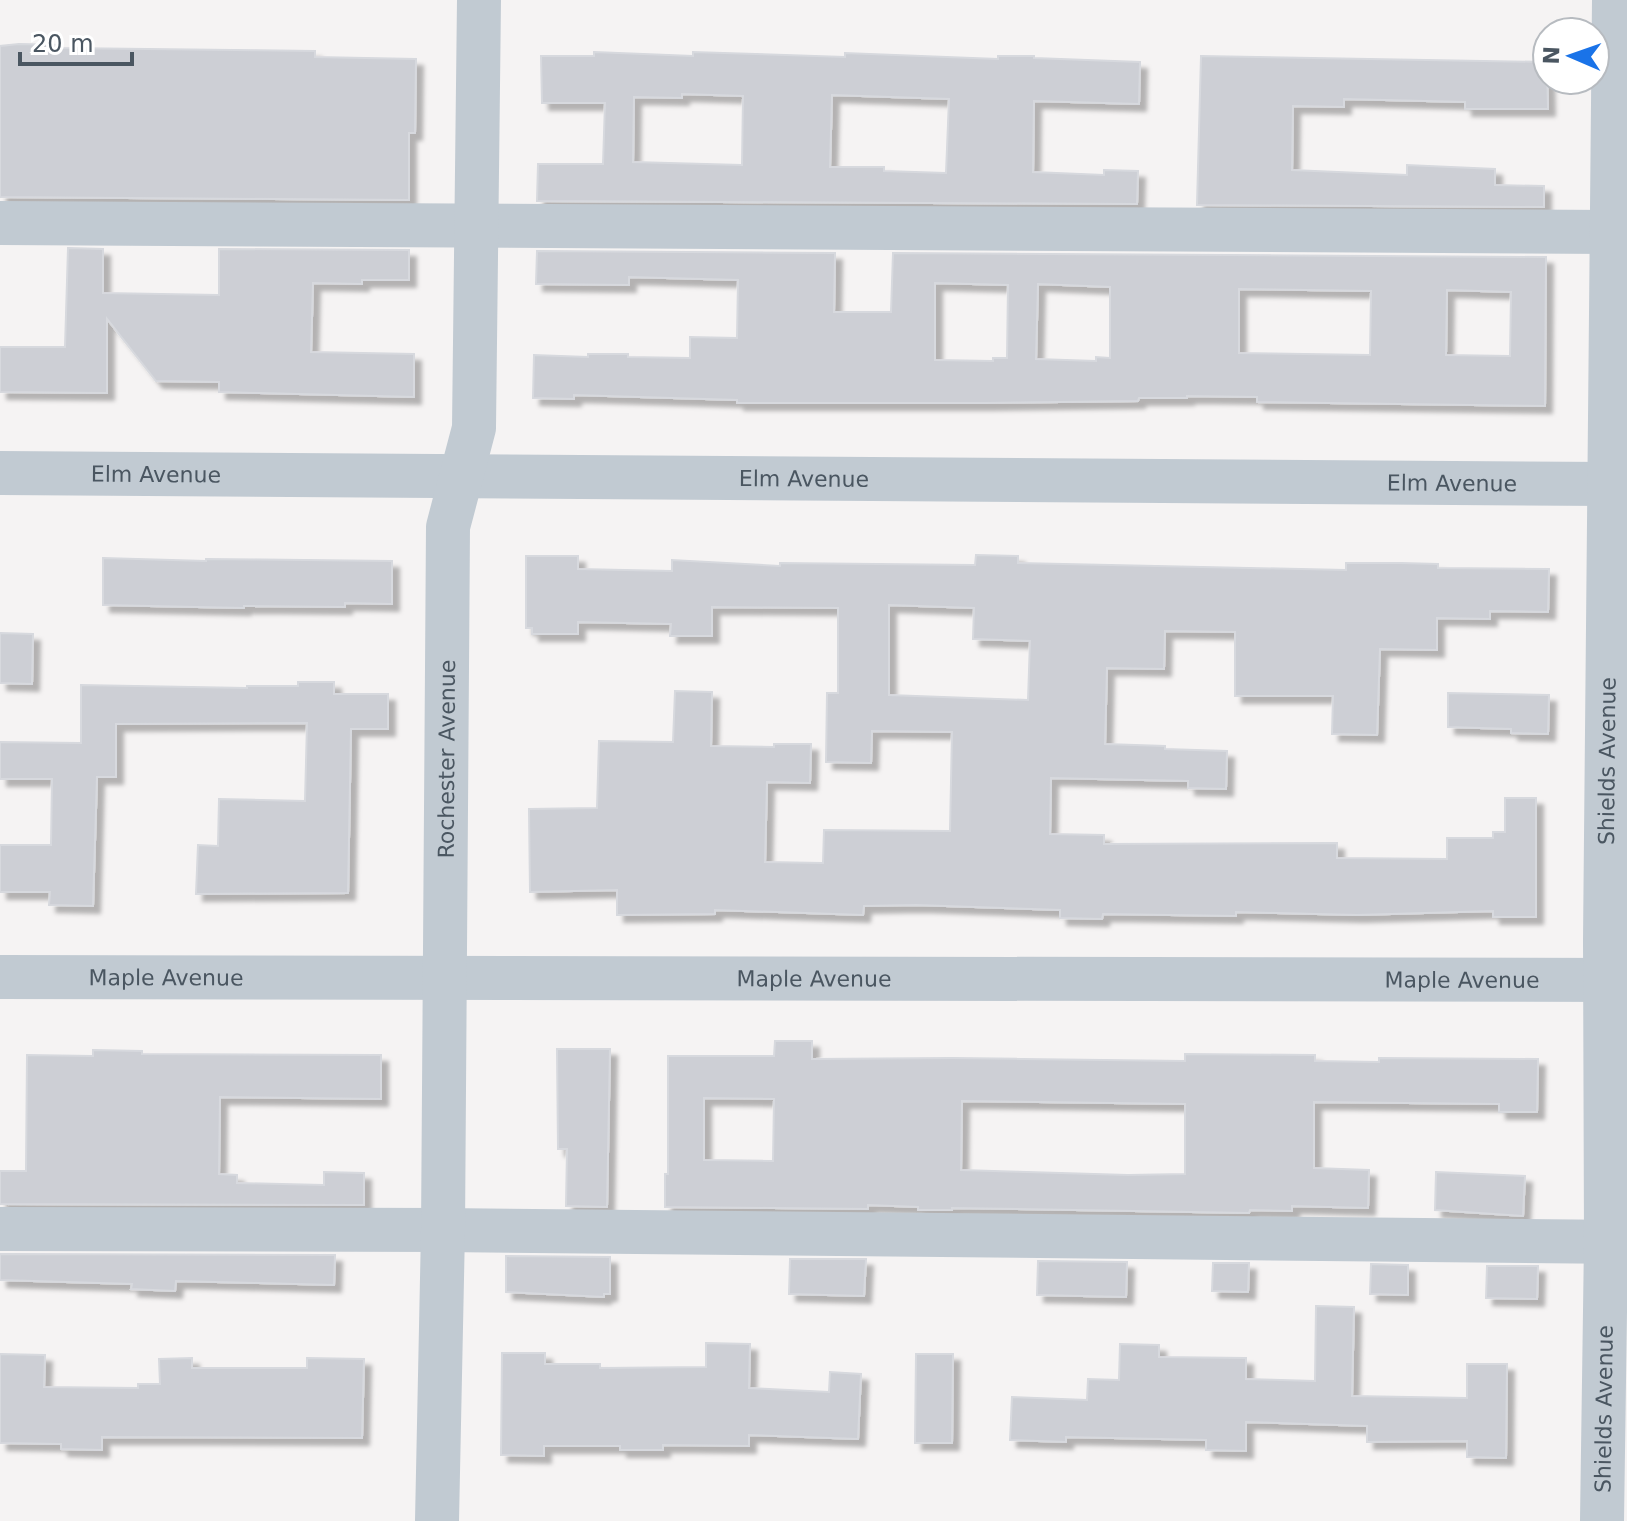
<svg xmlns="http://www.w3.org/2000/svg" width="1627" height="1521" font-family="'DejaVu Sans',sans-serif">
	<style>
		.building { fill: #cdcfd5; stroke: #d7d9de; stroke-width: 2; fill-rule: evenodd; filter: url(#shadow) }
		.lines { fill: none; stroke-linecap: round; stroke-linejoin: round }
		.minor { stroke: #c1cad2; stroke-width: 44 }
		.labels { text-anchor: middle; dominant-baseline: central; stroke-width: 6; stroke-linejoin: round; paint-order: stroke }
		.street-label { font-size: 22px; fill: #4a5661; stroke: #fff }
	</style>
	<defs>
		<filter id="shadow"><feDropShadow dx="7" dy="7" stdDeviation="2" flood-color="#0004"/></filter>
	</defs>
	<rect width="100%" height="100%" fill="#f5f3f3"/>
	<g class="building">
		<path d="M19,44l43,1v3l253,3v6l101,2 -1,74h-6v67l-409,-3v-151z"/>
		<path d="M594,52l99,4v-4l152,5v-4l153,6v-3h36v2l106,4 -1,42 -105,-3 -1,71 71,3v-5l34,1 -1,33 -600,-3 1,-37h65l2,-61h-63l-1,-47h53zM682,94l61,2 -1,69 -109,-3 1,-65 48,1zM832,95l117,4 -3,74 -62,-2v-4h-54z"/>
		<path d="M1201,56l346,6 1,47h-83v-7l-121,-3v8l-51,-1 -1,64 115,5v-10l88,4v16l49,1v21l-347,-2z"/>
		<path d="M68,248l35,1v44l116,2v-46l190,1v30h-47v4l-49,-1 -2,69 103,2v43l-195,-5v-10l-63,-1 -49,-62v74l-107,-1v-45h65z"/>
		<path d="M537,251l298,2 -1,59h57l2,-59 653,4 -1,149 -288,-4v-5l-70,-1v2h-48l-1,3 -152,2h-249v-3l-163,-5v4l-41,-1 1,-43 54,2v-3h40v3l62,1v-21l47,1 1,-58 -109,-3v8l-93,-1zM935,283l73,2 -1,73h-14v3l-58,-1zM1038,284l72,3v71l-14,-1v4l-60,-2zM1239,289l132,2 -1,64 -131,-2zM1447,290l64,2 -1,64 -64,-1z"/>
		<path d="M976,555l42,1v7l328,7v-7h55l37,1v4l111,1 -1,43 -58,-1v8l-53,-1v32l-57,-1 -3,86 -45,-1 1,-38h-98v-64l-70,-1 -1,38 -57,-1 -2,76 60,2v3l62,2 -1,38 -38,-1v-7l-137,-3 -1,56 54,1v9l233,-1v15l110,1v-21h46v-6h12v-34h31v119h-43v-6l-136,4 -121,-3v4l-133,-2 -1,5 -42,-1v-8l-144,-5 -52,1 -1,9 -148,-5v4l-98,1v-25l-87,2 -1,-83 68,-1 2,-67 74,1 2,-51 37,1 -1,54 63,1v-3h37l-1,39 -43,-1 -2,80 58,1 1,-33 126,1 2,-99 -80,-1 -1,32 -45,-1 1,-69h11v-85l-126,-1v29h-42l1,-12 -93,-2v12h-46v-6h-6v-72h52v13l94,2v-11l108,6v-3l195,2zM889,605l85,3 -1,31 57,2 -2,59 -139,-5z"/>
		<path d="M103,558l103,3v-2l186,2v43l-47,-1v4l-101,-1v2l-141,-3z"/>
		<path d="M0,633l33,1 -1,50 -32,-1z"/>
		<path d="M298,682h36v12h54v35h-37l-3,164 -152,1 2,-49 20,1 1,-47 86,2 2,-78 -191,1v53h-19l-4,129 -44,-1 1,-13h-50v-47h51l1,-66h-52v-37l81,1v-58l166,3v-2h51z"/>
		<path d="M1448,693l101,2 -1,39 -37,-1v-4l-63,-2z"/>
		<path d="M775,1041h37v18l140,-1 233,3v-7l130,1v6l64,1v-4l159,1 -1,53h-38v-8l-185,-2v66l55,2 -1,38 -76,-2v5l-42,-1 -1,3 -297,-5v2h-34v-3l-50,-2v4l-203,-2v-33h3v-118h106zM704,1098l70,1 -1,62 -69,-1zM962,1101l223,3v70l-57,1 -167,-5z"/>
		<path d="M557,1049h53l-3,158 -41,-1 1,-57h-9z"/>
		<path d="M93,1050l49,1v3l239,1v44l-161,-2 -1,77 18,1v8l87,2v-13l40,1v32l-364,-1v-33h26l1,-116 66,1z"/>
		<path d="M1436,1172l89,4 -2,40 -88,-6z"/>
		<path d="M0,1254l335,1 -1,30 -158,-4 -1,10 -44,-2 1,-5 -132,-4z"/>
		<path d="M506,1256l104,1v37h-6v3l-98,-5z"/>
		<path d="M790,1259h76l-2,37 -75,-2z"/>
		<path d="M1038,1261l89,1 -1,35 -89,-2z"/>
		<path d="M1213,1263h36l-1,29 -36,-1z"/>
		<path d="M1371,1264l37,1v30l-38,-1z"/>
		<path d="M1487,1266h51l-1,33 -51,-1z"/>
		<path d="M1316,1306l38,1 -2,89 115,2v-34h40l-1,94 -39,-1v-16l-100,1v-16l-121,-4v29l-40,-1v-10l-140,-3v5l-56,-2 2,-43 75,3 1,-21 31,1 1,-36 39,1v12l87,1v21l69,2z"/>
		<path d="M706,1343l44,1 -1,44 80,4 1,-20 31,2 -3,65 -109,-4v11l-86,-1v5h-43v-4h-76v10l-43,-1 1,-102h43v11h55v4l106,-1z"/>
		<path d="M0,1354l45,1 -1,32 94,1v-4h22l-1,-25 33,-1v10h115v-10l57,1 -2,79 -260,-1v13l-41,-1v-5l-61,-1z"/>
		<path d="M916,1354h37l-1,89h-37z"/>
	</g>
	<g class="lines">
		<g class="minor">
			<path d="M0,223l1611,9"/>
			<path id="s1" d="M0,473l1608,11"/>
			<path id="s2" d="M0,977l1627,3"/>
			<path d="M0,1229l443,1 1184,12"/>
			<path id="s3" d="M437,1521l6,-291 5,-703 26,-99 5,-428"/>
			<path id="s4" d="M1602,1521l4,-280 -1,-300 9,-941"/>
		</g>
	</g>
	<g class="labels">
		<g class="street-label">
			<text stroke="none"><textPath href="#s1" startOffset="156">Elm Avenue</textPath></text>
			<text stroke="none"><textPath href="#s1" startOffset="804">Elm Avenue</textPath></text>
			<text stroke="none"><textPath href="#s1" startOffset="1452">Elm Avenue</textPath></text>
			<text stroke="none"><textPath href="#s3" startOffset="762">Rochester Avenue</textPath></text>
			<text stroke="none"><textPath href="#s4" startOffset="760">Shields Avenue</textPath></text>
			<text stroke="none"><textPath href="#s2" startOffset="166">Maple Avenue</textPath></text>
			<text stroke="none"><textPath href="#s2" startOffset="814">Maple Avenue</textPath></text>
			<text stroke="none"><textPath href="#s2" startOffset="1462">Maple Avenue</textPath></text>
			<text stroke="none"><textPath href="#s4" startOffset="112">Shields Avenue</textPath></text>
		</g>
	</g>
	<g transform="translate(1571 56) rotate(272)"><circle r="38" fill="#ffffff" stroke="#b7bbc0" stroke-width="2"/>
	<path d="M0-6L14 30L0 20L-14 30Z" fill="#1a73e8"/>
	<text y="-12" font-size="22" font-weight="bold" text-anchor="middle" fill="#4a5661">N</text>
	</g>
	<path d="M20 52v12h112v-12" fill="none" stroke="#4a5661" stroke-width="4"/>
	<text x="32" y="52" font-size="24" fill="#4a5661" stroke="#ffffff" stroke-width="6" paint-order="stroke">20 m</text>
</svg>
